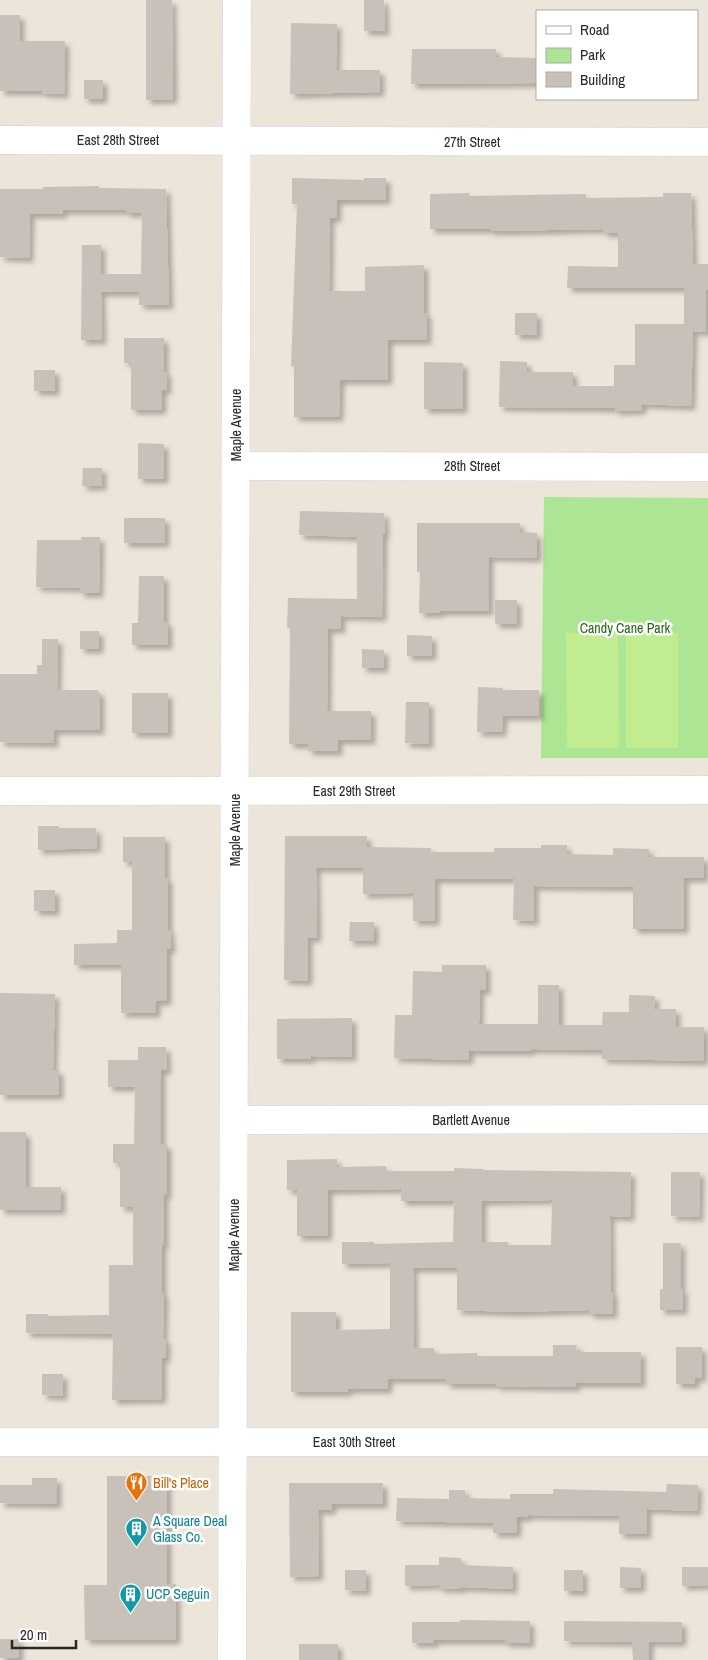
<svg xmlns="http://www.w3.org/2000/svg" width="708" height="1660" font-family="'Archivo Narrow',sans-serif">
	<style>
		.green { fill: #ace594 }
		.pitch { fill: #c1ec8f }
		.building { fill: #c7c1b9; fill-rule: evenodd; filter: url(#shadow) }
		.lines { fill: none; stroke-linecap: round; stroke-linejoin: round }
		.minor-casing { stroke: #cfd2e2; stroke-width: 29 }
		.minor { stroke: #fff; stroke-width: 28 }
		.labels { text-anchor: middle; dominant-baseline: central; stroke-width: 5; stroke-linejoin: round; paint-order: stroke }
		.street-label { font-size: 14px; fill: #292929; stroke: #fff }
		.park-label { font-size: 14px; fill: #246717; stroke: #fff }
		.food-label { font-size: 14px; fill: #c56008; stroke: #fff; text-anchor: start }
		.culture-label { font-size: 14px; fill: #0d838f; stroke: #fff; text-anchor: start }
	</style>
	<defs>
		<filter id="shadow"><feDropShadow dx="4.5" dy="4.5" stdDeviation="2.5" flood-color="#0004"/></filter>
	</defs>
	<rect width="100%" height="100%" fill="#ece5d9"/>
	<path class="green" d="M544,497l164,1v260h-167z"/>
	<g class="pitch">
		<path d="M566,633h52l1,115h-52z"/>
		<rect x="626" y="633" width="52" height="115"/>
	</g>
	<g class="building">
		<path d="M146,0h26l1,99 -27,1z"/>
		<path d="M364,0h20l1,31h-21z"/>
		<path d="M0,15h20v26h45l-1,53 -22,-1v-2h-42z"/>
		<path d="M291,23l46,1 -1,46h44v22l-90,2z"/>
		<path d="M412,49h84v8l41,1v25l-126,1z"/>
		<rect x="84" y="80" width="19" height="19"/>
		<path d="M292,178l72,2v-2h22v22h-49v18h-7l-1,73h36v-24l59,-2v48h3v27h-39v40h-48l-1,37h-45v-51h-3l6,-162h-5z"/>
		<path d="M99,186v2l67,1 3,116h-30v-13h-38l1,48h-21l1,-95h19v29h40l1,-61h-16v-3h-63v4h-33l-1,44 -29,-1v-68h43v-2z"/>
		<path d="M469,193v3l117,-2v4l77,-1v-4h28l2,71h15v26h-2v42l-13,-1 -2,75 -49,-2v6l-27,1v-3l-116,-1 1,-46 27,1v10h46v14h41v-21h21v-41h49v-36h-117l1,-22 50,1v-34h-15v-4l-113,2v-2h-60v-35z"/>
		<rect x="515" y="313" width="22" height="22"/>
		<path d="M124,338h40v34h3v18h-5v20h-31v-47h-7z"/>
		<path d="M424,362l39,1v46h-39z"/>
		<rect x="34" y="370" width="21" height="21"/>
		<path d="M138,443l26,1v35h-26z"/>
		<path d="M83,468h19v18h-20z"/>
		<path d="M300,511l84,2 1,21h-2l-1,83 -41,-1v13h-13l-1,82h44v29h-33v11h-30v-7h-19l1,-116h-3l1,-30 69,1v-62l-58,-2z"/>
		<rect x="124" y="518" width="41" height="25"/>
		<path d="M417,523h103v9l17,1v25l-48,-1v54h-49v2h-21l1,-41h-3z"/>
		<path d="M81,537h19l-1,56h-19v-5l-44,-1 1,-47h44z"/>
		<path d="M139,576h25v46h4v23h-36v-22h6z"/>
		<rect x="495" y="600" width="22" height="24"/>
		<rect x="80" y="631" width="19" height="18"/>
		<path d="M407,635l25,1v20h-25z"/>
		<path d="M42,639h16l-1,51h41v3h2v37h-46v13l-54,-1v-68h37v-9h5z"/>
		<path d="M362,649l22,1v18h-22z"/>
		<path d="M478,687l25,1v2h36v26h-36l-1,16h-25z"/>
		<rect x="132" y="693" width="36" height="40"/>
		<path d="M406,702h23v42l-24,-1z"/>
		<path d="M38,826h21v2h37l1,20 -59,2z"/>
		<path d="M285,836h82v11l64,1v4h63v-4h47v-3h26v9l46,1v-7l36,1v8h55v21h-20v51h-51v-42l-99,-1v35l-21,-1 1,-41h-79v42h-22v-28l-50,1v-26h-47l1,70h-9v43l-24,-1z"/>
		<path d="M123,837h42v41h3v52h2l1,19h-4v52h-11v12h-35v-48h-47v-21l43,-1v-13h15v-68h-9z"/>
		<rect x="34" y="890" width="21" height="21"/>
		<path d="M350,922h24v19h-25z"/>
		<path d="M442,965h44v25h-6l-1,34h59v-39h21v40h43l1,-13h26v-17l26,1 -1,13h22v18h28v34l-102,-2v-9l-71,-1 -1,2h-61v9l-75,-2 1,-43h17l1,-44 29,1z"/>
		<path d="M0,993l55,1 -2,76h6v25h-59z"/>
		<path d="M352,1018v39l-41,-1v3h-34v-40z"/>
		<path d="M138,1047h28l1,23h-6v74h6v51h-3v50h-2v48h2l-1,46h3v19h-4v41l-50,1 1,-66 -87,-1v-19h22v2l61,-1v-50h24v-58h-13v-44h-7v-19h21l1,-57h-27v-27h30z"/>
		<path d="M0,1132h26v55h35v23h-61z"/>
		<path d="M337,1159v8l49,-1v5h68v-3l29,1v1l148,2 -1,45 -20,-1 1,76h2v22h-24v-4l-75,2 -57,-2v-42h-44l1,80h20v6l43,-1v3h76v-11h24l-1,7h65v31h-65v4l-80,-1v-2h-50v-5h-58v10h-40v3h-57v-80h45v18l54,-1v-66l-48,1v-22h32v2l79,-2 1,-41h-53v-12l-73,1v46h-31v-46h-10v-30zM552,1200l-1,45h-43v-3h-26v-41z"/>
		<path d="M671,1172h29l-1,45 -28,-1z"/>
		<path d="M663,1243h18v46h2v21h-23v-21h3z"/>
		<path d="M676,1347h26v31l-7,-1v7h-19z"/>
		<path d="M42,1374h21v22l-21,-1z"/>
		<path d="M107,1476h60v108h9v56h-91l-1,-55h23z"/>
		<path d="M32,1478h25v26l-57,-1v-18h32z"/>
		<path d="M289,1483h94v21h-51v6h-14l1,66 -29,1z"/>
		<path d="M667,1484l31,1 -1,26 -50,-2v25h-28v-18l-91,-1v2h-11v16h-24v-10l-97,-2 1,-23 52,1v-9h16v8l45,1v-5h43v-5l113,3z"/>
		<path d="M439,1557l22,1v7l52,2v22l-53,-2v2l-21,-1v-3l-34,1v-21h34z"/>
		<path d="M620,1567l21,1v20h-21z"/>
		<path d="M682,1567h26v18l-26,1z"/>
		<path d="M345,1570h21v21l-21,-1z"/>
		<rect x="564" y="1570" width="19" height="21"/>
		<path d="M460,1620l70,1v22h-25v-3h-71v3h-22v-21h48z"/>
		<path d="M564,1621l118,1v20h-33v18h-16l-1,-18 -68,-1z"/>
		<rect x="0" y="1639" width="19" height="19"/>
		<rect x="299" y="1644" width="39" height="16"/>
	</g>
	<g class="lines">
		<defs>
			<g id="minor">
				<path d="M0,140l708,2"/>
				<path d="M236,466l472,1"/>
				<path d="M0,791l708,-1"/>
				<path d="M234,1120l474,-1"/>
				<path d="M0,1442h708"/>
				<path d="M232,1660l5,-1660"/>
			</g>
		</defs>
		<use href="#minor" class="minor-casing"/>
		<use href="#minor" class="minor"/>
	</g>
	<defs>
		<symbol id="restaurant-pin" viewBox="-11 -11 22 30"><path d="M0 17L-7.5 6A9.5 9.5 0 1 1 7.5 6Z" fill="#e8710a" stroke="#fff"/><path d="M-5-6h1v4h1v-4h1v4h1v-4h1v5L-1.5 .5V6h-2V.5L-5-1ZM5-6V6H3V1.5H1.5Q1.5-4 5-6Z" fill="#fff"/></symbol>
		<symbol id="building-pin" viewBox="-11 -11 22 30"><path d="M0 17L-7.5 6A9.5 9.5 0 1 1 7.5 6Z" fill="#0f9aa8" stroke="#fff"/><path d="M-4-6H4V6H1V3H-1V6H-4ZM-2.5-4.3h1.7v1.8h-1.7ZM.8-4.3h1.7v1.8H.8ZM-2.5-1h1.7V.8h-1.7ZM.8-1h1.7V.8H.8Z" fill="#fff"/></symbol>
	</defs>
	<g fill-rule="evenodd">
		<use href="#restaurant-pin" x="124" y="1470" width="25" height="34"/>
		<use href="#building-pin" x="124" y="1516" width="25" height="34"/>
		<use href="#building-pin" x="118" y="1582" width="25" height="34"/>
	</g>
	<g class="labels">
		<g class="street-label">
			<text x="118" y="140">East 28th Street</text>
			<text x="472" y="142">27th Street</text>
			<text transform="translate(236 425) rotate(-90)">Maple Avenue</text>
			<text x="472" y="466">28th Street</text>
			<text x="354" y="791">East 29th Street</text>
			<text transform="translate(235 830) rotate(-90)">Maple Avenue</text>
			<text x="471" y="1120">Bartlett Avenue</text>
			<text transform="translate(234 1235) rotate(-90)">Maple Avenue</text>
			<text x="354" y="1442">East 30th Street</text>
		</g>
		<g class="park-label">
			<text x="625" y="628">Candy Cane Park</text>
		</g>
		<g class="food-label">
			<text x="153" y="1483">Bill's Place</text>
		</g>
		<g class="culture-label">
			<text x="153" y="1521">A Square Deal<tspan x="153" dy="16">Glass Co.</tspan></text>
			<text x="146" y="1594">UCP Seguin</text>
		</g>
	</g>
	<rect x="536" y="10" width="162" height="90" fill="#ffffff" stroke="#a9a9a9"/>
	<rect x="546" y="26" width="25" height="8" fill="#ffffff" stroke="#a9a9a9"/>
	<text x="580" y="35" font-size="15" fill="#292929">Road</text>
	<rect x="546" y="48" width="25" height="15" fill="#ace594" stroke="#a9a9a9"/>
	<text x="580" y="60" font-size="15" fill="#292929">Park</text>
	<rect x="546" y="72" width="25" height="15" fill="#c7c1b9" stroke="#a9a9a9"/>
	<text x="580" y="85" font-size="15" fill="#292929">Building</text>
	<path d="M12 1640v8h64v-8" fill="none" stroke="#292929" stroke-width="2.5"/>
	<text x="20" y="1640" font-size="15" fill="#292929" stroke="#ffffff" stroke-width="4" paint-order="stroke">20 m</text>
</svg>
